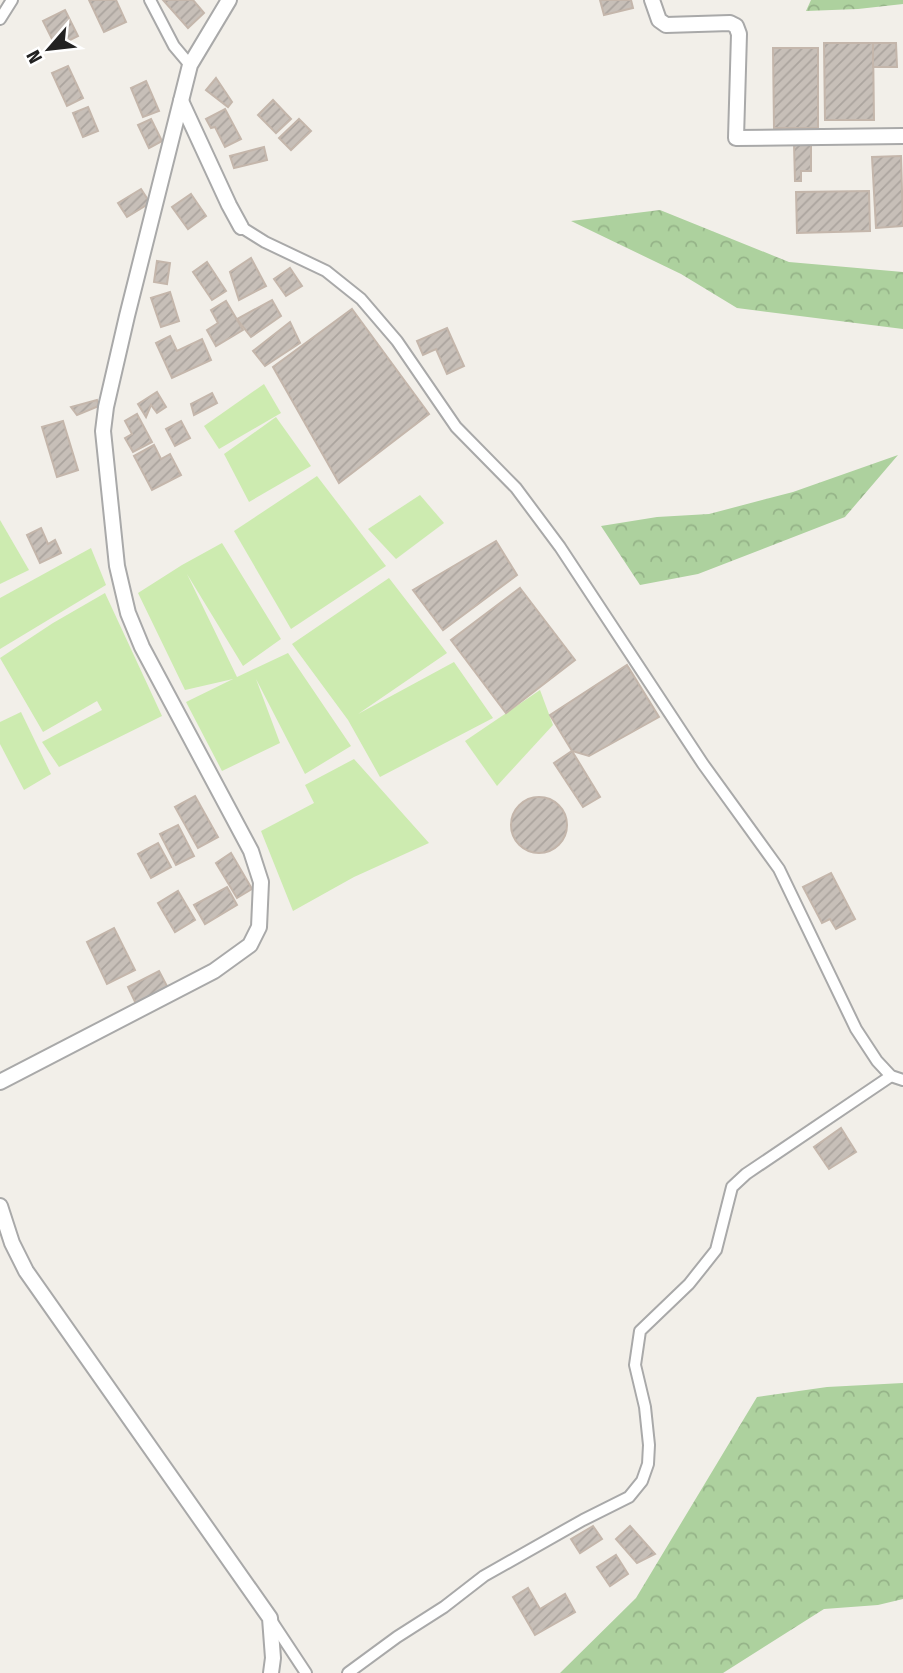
<svg xmlns="http://www.w3.org/2000/svg" width="903" height="1673" font-family="'Fira Sans Condensed',sans-serif">
	<style>
		.grass { fill: #cdebb0 }
		.forest { fill: url(#forest-crowns) }
		.building { fill: url(#building-hatch); stroke: #c4b6ab; stroke-width: 2 }
		.lines { fill: none; stroke-linecap: round; stroke-linejoin: round }
		.minor-casing { stroke: #a9a9a9; stroke-width: 14 }
		.tertiary-casing { stroke: #a9a9a9; stroke-width: 18 }
		.minor { stroke: #fff; stroke-width: 10 }
		.tertiary { stroke: #fff; stroke-width: 14 }
	</style>
	<defs>
		<pattern id="forest-crowns" width="20" height="18" patternUnits="userSpaceOnUse" patternTransform="scale(1.75)"><rect width="20" height="18" fill="#add19e"/><path d="M2 6a3 3 0 1 1 6 0M12 15a3 3 0 1 1 6 0" fill="none" stroke="#95b388"/></pattern>
		<pattern id="building-hatch" width="6" height="6" patternUnits="userSpaceOnUse" patternTransform="scale(1.75)"><rect width="6" height="6" fill="#c7bfb8"/><path d="M-1 1l2-2M0 6l6-6M5 7l2-2" fill="none" stroke="#aba49e"/></pattern>
	</defs>
	<rect width="100%" height="100%" fill="#f2efe9"/>
	<g class="grass">
		<path d="M264,384l17,29 -62,36 -15,-23z"/>
		<path d="M276,417l35,49 -62,36 -25,-48z"/>
		<path d="M317,476l69,90 -95,63 -57,-98z"/>
		<path d="M420,495l24,28 -48,36 -28,-30z"/>
		<path d="M0,520l29,50 -29,14z"/>
		<path d="M222,543l59,96 -38,27 -56,-92 50,103 51,-24 63,93 -46,28 -49,-95 24,64 -58,28 -36,-69 47,-23 -48,11 -47,-97 44,-28z"/>
		<path d="M91,548l15,37 -106,64v-51z"/>
		<path d="M389,578l58,75 -89,61 96,-52 39,56 -113,59 -32,-57 -56,-76z"/>
		<path d="M105,593l57,123 -103,51 -17,-25 60,-32 -5,-9 -54,31 -43,-74 53,-35z"/>
		<path d="M540,690l13,35 -56,61 -32,-45z"/>
		<path d="M21,712l30,62 -27,16 -24,-46v-22z"/>
		<path d="M354,759l75,84 -75,34 -61,34 -32,-80 53,-28 -9,-18z"/>
	</g>
	<g class="forest">
		<path d="M811,0h92v4l-45,5 -52,2z"/>
		<path d="M660,210l129,52 114,10v57l-166,-21 -56,-34 -110,-53z"/>
		<path d="M898,455l-53,62 -147,57 -58,11 -39,-59 56,-9 52,-3 84,-22z"/>
		<path d="M903,1383v216l-25,6 -54,4 -101,64h-163l76,-75 121,-201 70,-10z"/>
	</g>
	<g class="building">
		<path d="M89,0h27l10,22 -22,10z"/>
		<path d="M163,0h30l11,13 -16,15z"/>
		<path d="M600,0h31l2,8 -29,7z"/>
		<path d="M65,10l13,26 -22,11 -13,-26z"/>
		<path d="M824,43h49l1,77h-49z"/>
		<path d="M873,43h23l1,24h-24z"/>
		<path d="M773,48h45v80h-44z"/>
		<path d="M68,66l15,32 -16,8 -15,-33z"/>
		<path d="M216,78l16,24 -4,5 -22,-17z"/>
		<path d="M146,81l13,30 -16,6 -12,-29z"/>
		<path d="M273,100l18,19 -15,14 -18,-18z"/>
		<path d="M88,107l10,24 -15,6 -10,-24z"/>
		<path d="M225,109l16,30 -16,8 -10,-20 -4,1 -5,-9z"/>
		<path d="M151,119l11,22 -13,7 -11,-23z"/>
		<path d="M299,119l12,12 -20,19 -12,-12z"/>
		<path d="M811,143v28h-10v10h-6l-1,-37z"/>
		<path d="M264,147l3,13 -33,8 -4,-12z"/>
		<path d="M901,156l2,70 -27,2 -4,-71z"/>
		<path d="M141,189l9,14 -23,14 -9,-14z"/>
		<path d="M869,191l1,40 -73,2 -1,-41z"/>
		<path d="M191,194l15,22 -18,13 -16,-22z"/>
		<path d="M251,258l15,28 -27,14 -9,-28z"/>
		<path d="M157,261l13,2 -3,21 -13,-2z"/>
		<path d="M207,262l19,29 -14,9 -19,-28z"/>
		<path d="M290,268l12,18 -16,10 -12,-17z"/>
		<path d="M170,292l9,29 -18,6 -10,-29z"/>
		<path d="M272,300l9,16 -30,21 -14,-18z"/>
		<path d="M226,301l17,29 -27,16 -9,-16 11,-7 -7,-13z"/>
		<path d="M352,309l77,105 -90,69 -66,-116z"/>
		<path d="M290,322l10,21 -35,23 -12,-15z"/>
		<path d="M447,328l17,38 -17,8 -11,-25 -13,6 -6,-14z"/>
		<path d="M170,336l7,15 25,-12 9,21 -39,18 -16,-35z"/>
		<path d="M157,392l9,15 -9,6 -6,-8 -5,12 -8,-13z"/>
		<path d="M212,393l5,10 -23,12 -3,-11z"/>
		<path d="M97,400l2,6 -22,9 -6,-8z"/>
		<path d="M137,414l15,28 -19,10 -8,-14 7,-4 -7,-13z"/>
		<path d="M63,421l15,49 -21,7 -15,-50z"/>
		<path d="M181,421l9,17 -15,8 -9,-17z"/>
		<path d="M154,445l7,14 9,-5 11,21 -29,15 -18,-34z"/>
		<path d="M41,528l7,16 7,-4 6,13 -21,10 -13,-28z"/>
		<path d="M496,541l21,34 -74,55 -30,-40z"/>
		<path d="M520,588l55,72 -69,53 -55,-73z"/>
		<path d="M627,665l32,52 -70,39 -17,-5 -22,-36z"/>
		<path d="M572,751l28,46 -17,10 -29,-44z"/>
		<path d="M195,796l23,41 -20,11 -23,-41z"/>
		<circle cx="539" cy="825" r="28"/>
		<path d="M178,825l16,31 -18,9 -16,-31z"/>
		<path d="M158,843l13,24 -20,11 -13,-24z"/>
		<path d="M231,853l21,36 -15,9 -21,-35z"/>
		<path d="M831,873l24,46 -19,10 -6,-10 -8,4 -19,-36z"/>
		<path d="M227,887l10,18 -32,19 -11,-19z"/>
		<path d="M178,891l17,29 -20,12 -17,-29z"/>
		<path d="M114,928l21,42 -28,14 -20,-42z"/>
		<path d="M159,971l9,17 -32,16 -8,-17z"/>
		<path d="M841,1128l15,24 -27,17 -15,-22z"/>
		<path d="M593,1526l9,13 -22,14 -9,-14z"/>
		<path d="M630,1526l25,28 -18,9 -21,-24z"/>
		<path d="M616,1555l12,19 -18,12 -13,-19z"/>
		<path d="M528,1588l12,21 25,-15 10,18 -40,23 -22,-38z"/>
	</g>
	<g class="lines">
		<defs>
			<g id="minor">
				<path d="M150,0l24,46 16,19"/>
				<path d="M0,19l12,-19"/>
				<path d="M241,227l24,15 61,29 35,28 36,42 59,86 60,61 44,59 143,217 76,105 77,160 21,32 14,15 12,4"/>
				<path d="M271,1620l35,53"/>
				<path d="M348,1673l49,-36 47,-30 40,-31 99,-56 46,-23 13,-16 6,-17 1,-19 -4,-38 -10,-42 5,-34 49,-47 27,-34 16,-63 14,-13 145,-98"/>
			</g>
			<g id="tertiary">
				<path d="M652,0l7,20 7,5 64,-2 6,3 3,8 -3,104 167,-2"/>
				<path d="M181,101l48,104 12,22"/>
				<path d="M0,1082l214,-111 36,-26 9,-18 2,-45 -10,-31 -109,-204 -14,-34 -11,-47 -14,-135 3,-24 21,-91 63,-251 39,-65"/>
				<path d="M0,1206l12,37 14,28 244,347 3,40 -2,15"/>
			</g>
		</defs>
		<use href="#minor" class="minor-casing"/>
		<use href="#tertiary" class="tertiary-casing"/>
		<use href="#minor" class="minor"/>
		<use href="#tertiary" class="tertiary"/>
	</g>
	<g transform="translate(49 49) rotate(242)" stroke="#ffffff" stroke-width="5" paint-order="stroke">
	<path d="M0-5L12 26L0 18L-12 26Z" fill="#222222"/>
	<text y="-10" font-size="19" font-weight="bold" text-anchor="middle" fill="#222222">N</text>
	</g>
</svg>
